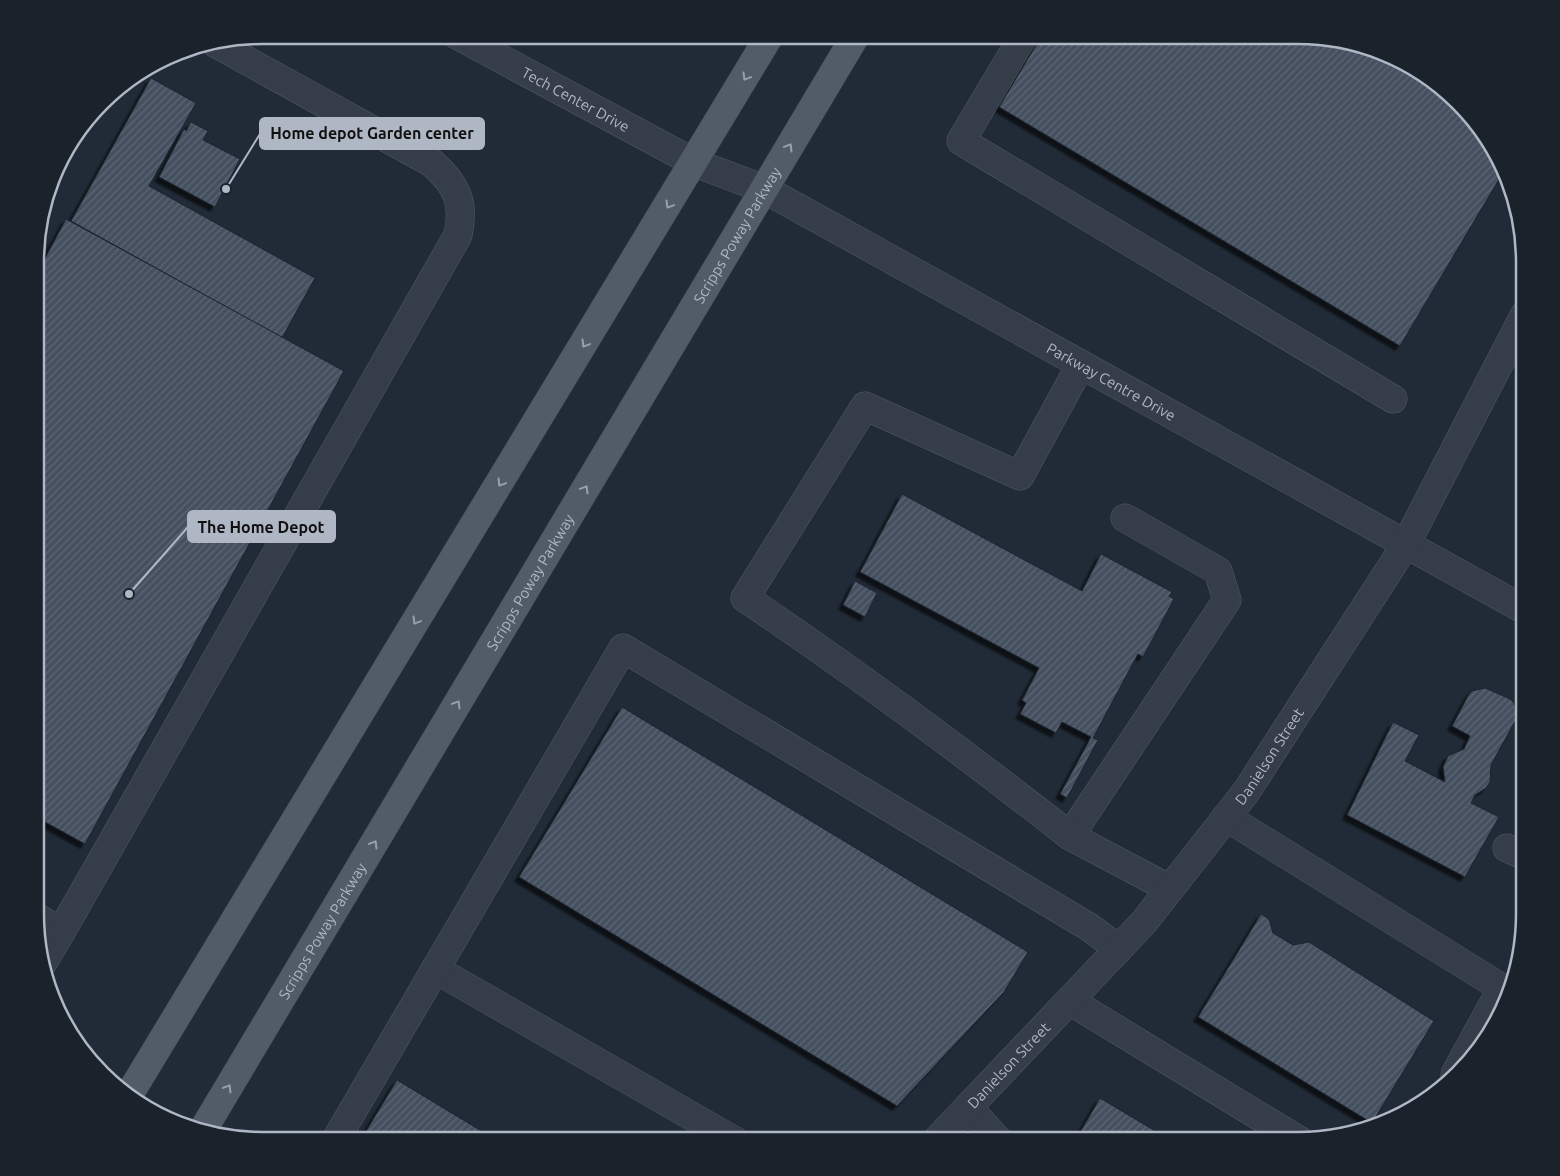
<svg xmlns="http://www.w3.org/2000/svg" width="1560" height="1176" font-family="Ubuntu,sans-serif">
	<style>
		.building { fill: url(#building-hatch); stroke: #1c242f; filter: url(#shadow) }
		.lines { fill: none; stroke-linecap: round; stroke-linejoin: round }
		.minor-casing { stroke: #525a66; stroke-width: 29 }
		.major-casing { stroke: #3e4651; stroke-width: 29 }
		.minor { stroke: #353d48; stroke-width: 28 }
		.major { stroke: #525b68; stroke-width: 28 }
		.oneway { stroke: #98a0ad }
		.labels { text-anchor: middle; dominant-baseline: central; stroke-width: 5; stroke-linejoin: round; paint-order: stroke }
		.street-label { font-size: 15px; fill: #afb7c4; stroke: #1a222c }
		.rim { fill: none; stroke: #afb7c4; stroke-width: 2.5 }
		.leader { fill: none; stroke: #afb7c4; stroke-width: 2 }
		.callout-dot { fill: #afb7c4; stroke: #1a222c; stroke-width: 2 }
		.callout { fill: #afb7c4; stroke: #afb7c4; stroke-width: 2 }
		.callout-label { font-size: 16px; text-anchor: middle; font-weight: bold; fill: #111 }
	</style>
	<defs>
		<pattern id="building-hatch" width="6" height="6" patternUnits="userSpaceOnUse" patternTransform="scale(1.25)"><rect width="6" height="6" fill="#44505f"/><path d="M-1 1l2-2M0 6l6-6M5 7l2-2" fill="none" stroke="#5c6774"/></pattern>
		<filter id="shadow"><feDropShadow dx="-4.5" dy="4.5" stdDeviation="1" flood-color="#0009"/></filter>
	</defs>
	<rect width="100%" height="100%" fill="#212b37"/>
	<g class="building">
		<path d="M1042,35h271l72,17 63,39 54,71 2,9 -104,175 -401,-239z"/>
		<path d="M151,78l45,25 -47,83 166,92 -33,60 -211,-117z"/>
		<path d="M191,122l17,9 -5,9 37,19 -25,48 -56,-30 25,-48 2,2z"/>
		<path d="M66,219l278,152 -259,473 -49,-27 1,-544z"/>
		<path d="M902,494l180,97 19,-37 71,38 -3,4 5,3 -31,58 -5,-3 -45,84 5,2 -31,58 -7,-4 31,-57 -29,-15 -6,11 -36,-19 6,-11 -4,-3 17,-32 -179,-96z"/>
		<path d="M855,581l22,12 -12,24 -22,-12z"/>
		<path d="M1485,688l25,11 4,4 4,13 -27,49 -1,17 -4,6 -11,7 -4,8 28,14 -34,60 -118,-62 46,-93 26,13 -14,26 40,21 -2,-15 5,-11 16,-7 6,-13 -18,-10 16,-30 4,-5z"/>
		<path d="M622,707l406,245 -24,40 -107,114 -378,-229z"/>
		<path d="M1261,914l8,5 4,14 20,12 16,-3 125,79 -62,102 -174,-106z"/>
		<path d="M397,1080l101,61h-138z"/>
		<path d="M1100,1098l72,43h-104l6,-10 5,3z"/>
	</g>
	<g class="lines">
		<defs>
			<g id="minor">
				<path id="s1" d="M457,35l238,128 69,26 761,421"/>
				<path d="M1024,35l-63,106 432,258"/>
				<path d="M1125,518l93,53 9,29 -157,236 100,53"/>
				<path d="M1226,817l276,171 -47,86"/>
				<path d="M1070,836c-107,-84 -212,-162 -325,-238l120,-192 155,70 61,-112"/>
				<path d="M1507,848l18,8"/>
				<path d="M36,917l25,15 -17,29"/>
				<path d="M61,932l397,-697c7,-33 -1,-50 -26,-72l-217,-120"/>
				<path d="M435,969l300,172"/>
				<path d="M1070,1001l230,140"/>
				<path d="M968,1107l31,34"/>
				<path d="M335,1141l288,-493 466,279 30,22"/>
				<path id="s2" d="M936,1141l208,-219 102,-130 160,-248 119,-230"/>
			</g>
			<g id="major">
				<path d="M129,1095l641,-1060"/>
				<path id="s3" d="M203,1130l653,-1095"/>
			</g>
		</defs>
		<use href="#minor" class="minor-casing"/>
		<use href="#major" class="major-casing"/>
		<use href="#minor" class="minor"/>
		<use href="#major" class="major"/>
	</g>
	<defs><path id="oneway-chevron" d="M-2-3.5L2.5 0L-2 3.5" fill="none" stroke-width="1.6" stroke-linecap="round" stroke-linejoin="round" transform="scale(1.25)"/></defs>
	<g class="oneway">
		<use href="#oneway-chevron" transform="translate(746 77) rotate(121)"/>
		<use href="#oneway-chevron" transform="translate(789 147) rotate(-59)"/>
		<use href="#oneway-chevron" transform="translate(669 205) rotate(121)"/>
		<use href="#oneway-chevron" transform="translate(585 344) rotate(121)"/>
		<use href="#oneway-chevron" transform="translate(501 483) rotate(121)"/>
		<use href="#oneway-chevron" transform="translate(585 489) rotate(-59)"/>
		<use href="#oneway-chevron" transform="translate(416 621) rotate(121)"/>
		<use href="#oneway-chevron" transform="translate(457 704) rotate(-59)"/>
		<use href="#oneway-chevron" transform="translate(374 844) rotate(-59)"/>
		<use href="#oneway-chevron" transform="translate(228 1088) rotate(-59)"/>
	</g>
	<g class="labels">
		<g class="street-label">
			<text stroke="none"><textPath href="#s1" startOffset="135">Tech Center Drive</textPath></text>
			<text stroke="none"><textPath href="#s3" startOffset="1042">Scripps Poway Parkway</textPath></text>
			<text stroke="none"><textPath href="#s1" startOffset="741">Parkway Centre Drive</textPath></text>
			<text stroke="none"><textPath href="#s3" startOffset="638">Scripps Poway Parkway</textPath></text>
			<text stroke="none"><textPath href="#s2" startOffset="510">Danielson Street</textPath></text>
			<text stroke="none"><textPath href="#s3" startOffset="232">Scripps Poway Parkway</textPath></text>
			<text stroke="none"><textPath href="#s2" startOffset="105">Danielson Street</textPath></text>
		</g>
	</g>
	<path d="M0 0H1560V1176H0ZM262 44H1298A218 218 0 0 1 1516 262V914A218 218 0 0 1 1298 1132H262A218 218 0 0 1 44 914V262A218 218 0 0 1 262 44Z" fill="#1a222c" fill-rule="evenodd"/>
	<path class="rim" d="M262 44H1298A218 218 0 0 1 1516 262V914A218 218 0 0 1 1298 1132H262A218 218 0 0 1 44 914V262A218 218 0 0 1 262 44Z"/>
	<path class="leader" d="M226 189L260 134M129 594L188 527"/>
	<g class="callout-dot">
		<circle cx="226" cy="189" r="5"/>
		<circle cx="129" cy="594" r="5"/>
	</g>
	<g class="callout">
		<rect x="260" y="118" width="224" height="31" rx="5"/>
		<rect x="188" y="511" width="147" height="31" rx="5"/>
	</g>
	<g class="callout-label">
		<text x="372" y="139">Home depot Garden center</text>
		<text x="261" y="533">The Home Depot</text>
	</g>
</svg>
